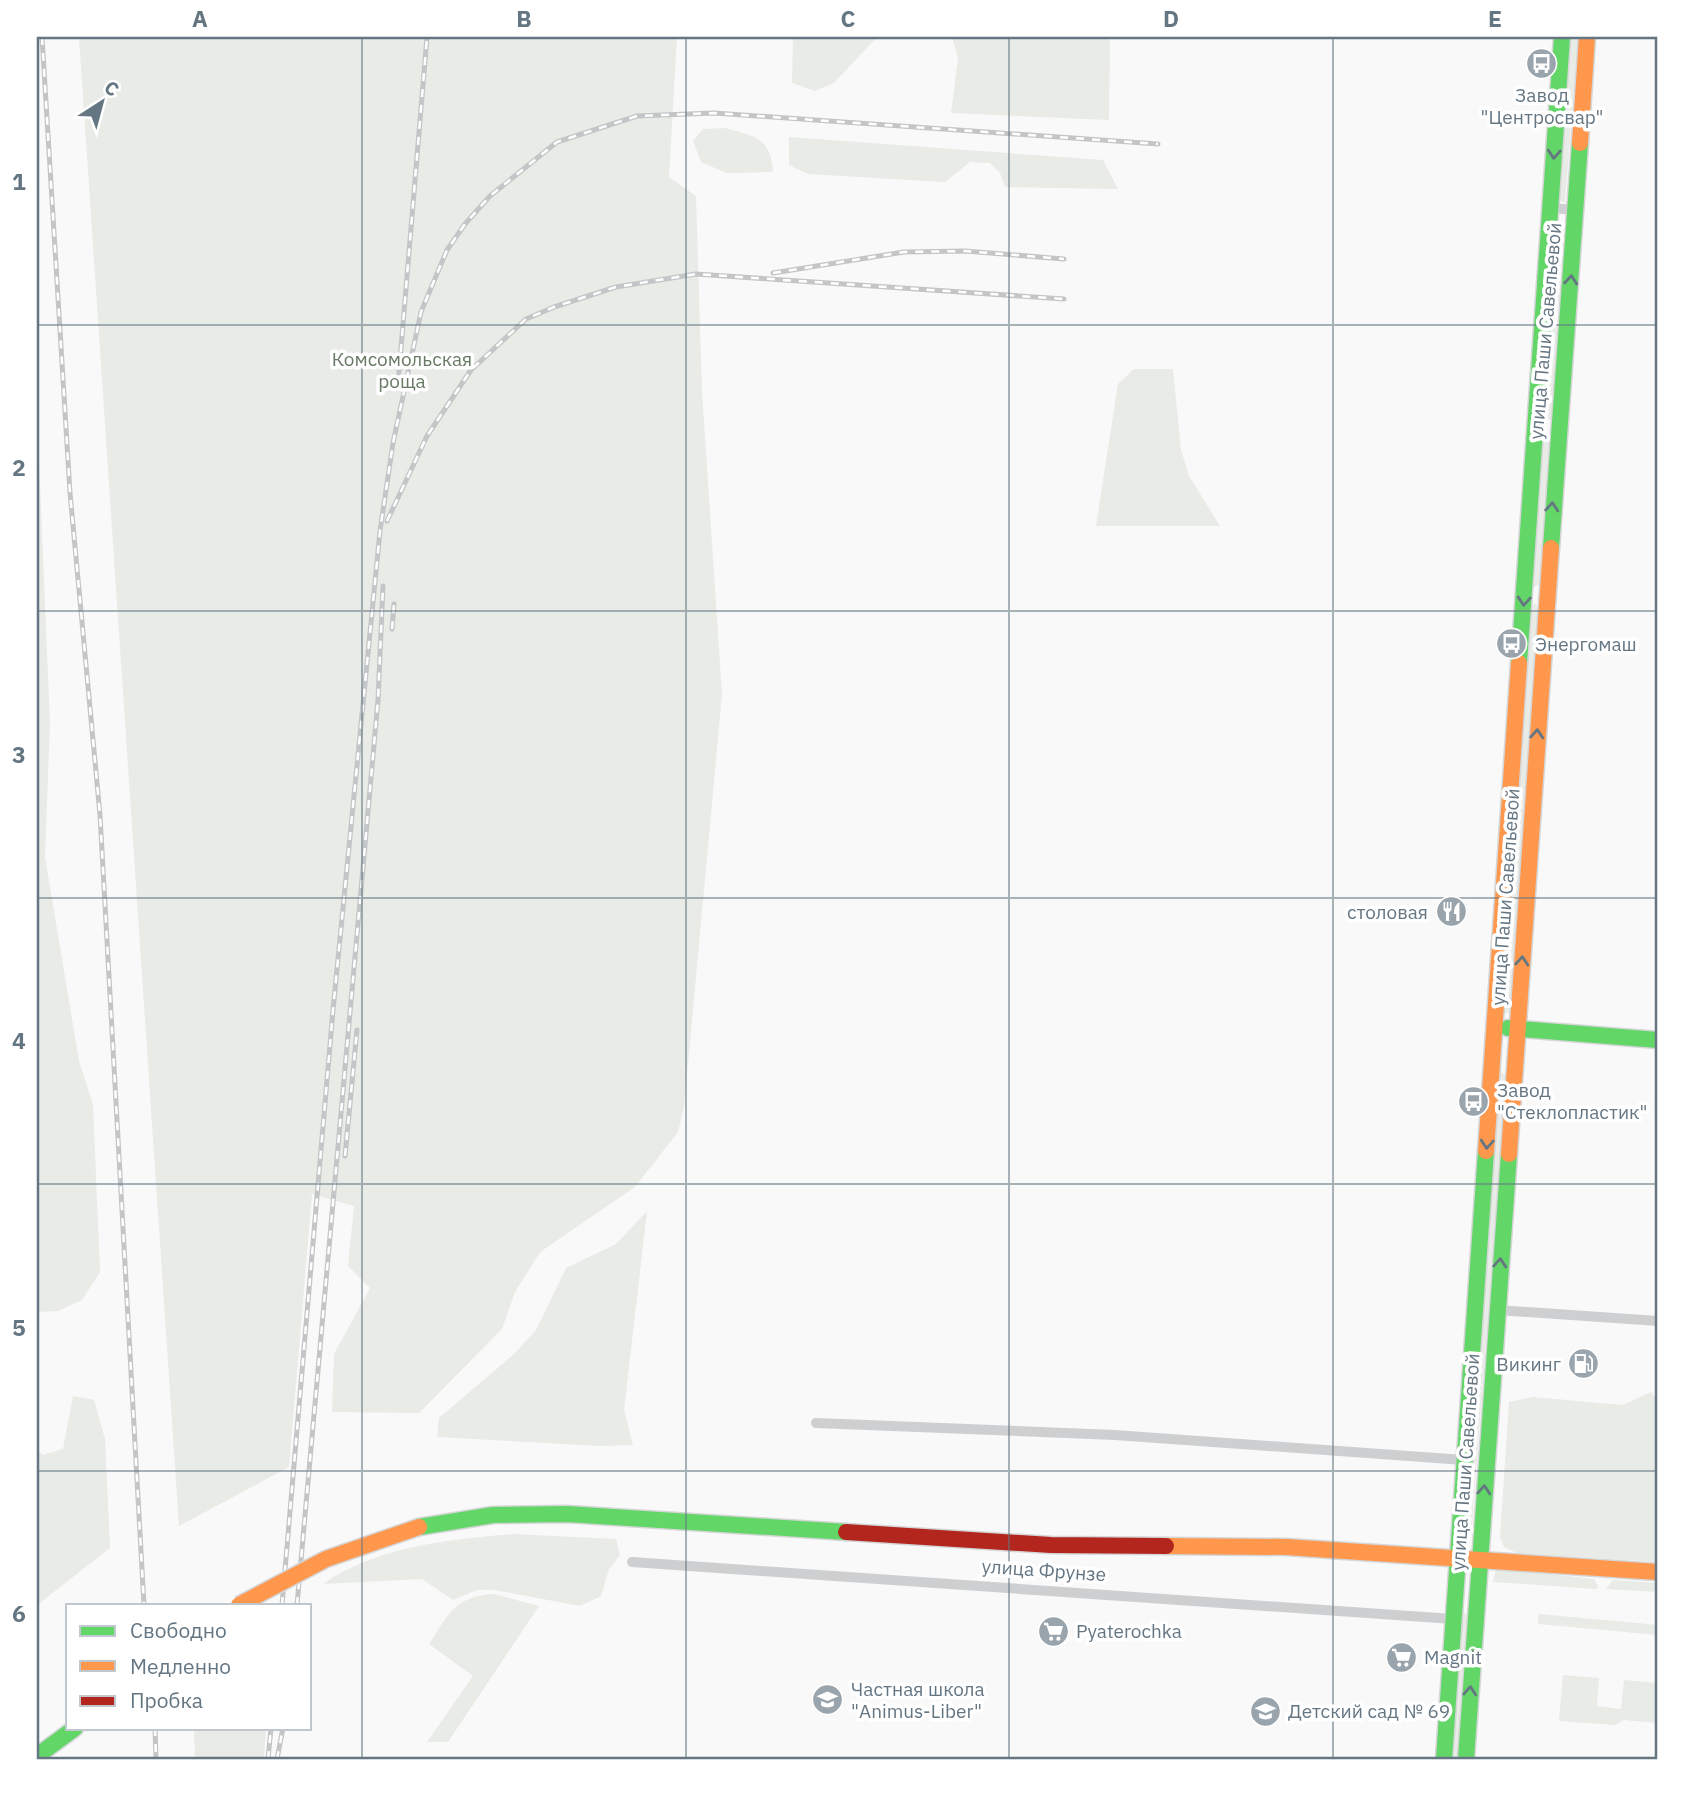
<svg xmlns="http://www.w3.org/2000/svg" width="1695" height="1796" font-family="'IBM Plex Sans',sans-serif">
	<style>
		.green { fill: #e8ebe6 }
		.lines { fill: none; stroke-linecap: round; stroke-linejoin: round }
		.fast-casing { stroke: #d5d6d7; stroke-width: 19 }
		.slow-casing { stroke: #d5d6d7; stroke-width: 19 }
		.jam-casing { stroke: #d5d6d7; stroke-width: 19 }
		.street { stroke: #cecfd0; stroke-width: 10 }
		.fast { stroke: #63d668; stroke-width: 16 }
		.slow { stroke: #ff974d; stroke-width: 16 }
		.jam { stroke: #b3261e; stroke-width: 16 }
		.rail-casing { stroke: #c3c5c6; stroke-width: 5 }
		.rail { stroke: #fff; stroke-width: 2.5; stroke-dasharray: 8; stroke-linecap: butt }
		.slow-bridge-casing { stroke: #d5d6d7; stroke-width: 19; stroke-linecap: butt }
		.slow-bridge { stroke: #ff974d; stroke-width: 16 }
		.oneway { stroke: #657683 }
		.grid { fill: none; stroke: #657683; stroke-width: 2; stroke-opacity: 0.55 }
		.labels { text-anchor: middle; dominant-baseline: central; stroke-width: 7; stroke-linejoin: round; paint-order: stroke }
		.poi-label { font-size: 19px; fill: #657683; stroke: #fff; text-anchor: start }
		.street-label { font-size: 19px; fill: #657683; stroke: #fff }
		.park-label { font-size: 19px; fill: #687a64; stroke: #fff }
		.neatline { fill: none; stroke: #657683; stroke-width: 2.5 }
		.grid-label { font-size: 23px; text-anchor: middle; font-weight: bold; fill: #657683 }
	</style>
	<rect width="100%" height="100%" fill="#f9f9f9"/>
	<g class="green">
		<path d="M79,37h598l-8,140 27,19 6,196 20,302 -38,413 -6,25 -43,55 -95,65 -25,40 -13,37 -83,84 -87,-1 2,-58 36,-66 -22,-22 6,-60 -42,-12 -23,273 -110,59z"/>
		<path d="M793,37h84l-43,46 -19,8 -23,-8z"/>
		<path d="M952,37h158l-1,83 -158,-7 7,-55z"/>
		<path d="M1570,37h8l-13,166 -6,-3z"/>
		<path d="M725,128c29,8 46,9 48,44l-46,1 -26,-11 -8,-21 10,-12z"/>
		<path d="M789,137l314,23 15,29 -113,-2 -5,-14 -10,-10 -20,-1 -25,20 -137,-8 -19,-9z"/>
		<path d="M1559,222l5,3 -6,86 -6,3z"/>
		<path d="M1552,325l4,1 1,6 -6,87 -6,2z"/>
		<path d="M1134,369h39l8,81 8,26 31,50h-124l22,-142z"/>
		<path d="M37,413l13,310 -5,134 34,204 14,44 7,167 -18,28 -24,11 -21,1z"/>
		<path d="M1543,438h6l1,6 -9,140 -8,3z"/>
		<path d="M1532,604h4l2,6 -26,387 -2,15 -7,2 -2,-4z"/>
		<path d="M1499,1071l7,4 -34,450 -5,-2z"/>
		<path d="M647,1211l-23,199 9,35 -34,1 -162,-9 2,-19 74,-63 23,-25 30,-62 50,-24z"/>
		<path d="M1651,1392l7,9v161l-141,-9 -13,-6 -4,-10 9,-135 24,-5 90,8z"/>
		<path d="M73,1396l21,4 11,39 5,109 -73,57v-156l6,6 20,-6z"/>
		<path d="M513,1534l103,5 4,16 -11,14 -8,27 -21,10 -86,-16h-17l-24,10 -31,-21 -99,5c55,-38 125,-44 190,-50z"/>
		<path d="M1496,1568l98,11 4,7 -1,3 -104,-7z"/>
		<path d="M1613,1580l45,3v9l-52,-3z"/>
		<path d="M494,1594l45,12 -91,136h-21l46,-66 -44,-32c20,-30 26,-48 65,-50z"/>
		<path d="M1462,1613h4l1,5 -10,141h-9z"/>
		<path d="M1539,1614l119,11v10l-120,-11z"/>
		<path d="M1563,1675l36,3 -2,28 24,3 3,-29 34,3v40l-34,-3 -9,5 -56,-4z"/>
		<path d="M194,1728h72l-2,31h-69z"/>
	</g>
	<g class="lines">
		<defs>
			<g id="fast">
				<path d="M1551,548l29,-405"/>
				<path d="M1519,663l43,-626"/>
				<path d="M1508,1028l150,12"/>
				<path d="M419,1527l74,-12 74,-1 279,18"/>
				<path d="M37,1756l38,-28"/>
				<path d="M1444,1759l42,-608"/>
				<path d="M1466,1759l43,-605"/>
			</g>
			<g id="slow">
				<path d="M1580,143l7,-106"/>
				<path d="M1486,1151l33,-488"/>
				<path d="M1509,1154l42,-606"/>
				<path d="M1166,1546l120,1 372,25"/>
			</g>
			<path id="jam" d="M846,1532l205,13 115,1"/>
		</defs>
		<use href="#fast" class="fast-casing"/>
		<use href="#slow" class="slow-casing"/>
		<use href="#jam" class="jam-casing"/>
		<g class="street">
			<path d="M1550,208l27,2"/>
			<path d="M1497,1310l161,11"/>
			<path d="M816,1423l299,12 349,25"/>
			<path d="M632,1562l821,57"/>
		</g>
		<use href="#fast" class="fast"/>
		<use href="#slow" class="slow"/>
		<use href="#jam" class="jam"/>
		<defs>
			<g id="rail">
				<path d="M42,37l28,456 30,322 44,790"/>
				<path d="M773,273l131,-21 61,-1 99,8"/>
				<path d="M398,384l29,-347"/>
				<path d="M387,521l40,-85 44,-66 55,-51 28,-12 62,-20 80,-13 368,25"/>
				<path d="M392,629l2,-25"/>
				<path d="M345,1156l12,-126"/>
				<path d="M282,1605l51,-595 47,-479 13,-88 28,-131 26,-62 18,-26 25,-28 67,-54 80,-26 77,-3 444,31"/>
				<path d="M297,1605l81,-905 5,-114"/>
				<path d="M155,1728l1,31"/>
				<path d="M268,1759l3,-31"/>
				<path d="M277,1759l6,-31"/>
			</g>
		</defs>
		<use href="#rail" class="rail-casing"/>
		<use href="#rail" class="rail"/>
		<defs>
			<path id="slow-bridge" d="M239,1605l87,-46 93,-32"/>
		</defs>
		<use href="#slow-bridge" class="slow-bridge-casing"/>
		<use href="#slow-bridge" class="slow-bridge"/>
	</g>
	<defs><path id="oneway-chevron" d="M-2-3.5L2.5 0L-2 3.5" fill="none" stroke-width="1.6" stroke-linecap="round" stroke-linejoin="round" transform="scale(1.75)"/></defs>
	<g class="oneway">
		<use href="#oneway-chevron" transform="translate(1554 154) rotate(94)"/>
		<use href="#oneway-chevron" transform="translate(1571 280) rotate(-85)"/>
		<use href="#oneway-chevron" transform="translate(1552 507) rotate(-86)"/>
		<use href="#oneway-chevron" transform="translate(1524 601) rotate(94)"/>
		<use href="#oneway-chevron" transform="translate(1537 734) rotate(-86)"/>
		<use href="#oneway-chevron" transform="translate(1522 961) rotate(-86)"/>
		<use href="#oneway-chevron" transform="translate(1487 1144) rotate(94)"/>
		<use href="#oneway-chevron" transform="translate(1500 1263) rotate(-86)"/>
		<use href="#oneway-chevron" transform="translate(1484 1490) rotate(-86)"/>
		<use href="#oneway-chevron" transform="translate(1470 1691) rotate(-86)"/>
	</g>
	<path class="grid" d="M362,37v1722M686,37v1722M1009,37v1722M1333,37v1722M37,325h1621M37,611h1621M37,898h1621M37,1184h1621M37,1471h1621"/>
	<defs>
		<symbol id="bus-disc" viewBox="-11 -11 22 22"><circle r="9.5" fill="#99a4ac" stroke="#fff"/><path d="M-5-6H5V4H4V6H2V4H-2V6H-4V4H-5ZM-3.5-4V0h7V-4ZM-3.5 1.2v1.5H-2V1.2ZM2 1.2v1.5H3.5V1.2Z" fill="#fff"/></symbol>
		<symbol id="restaurant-disc" viewBox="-11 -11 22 22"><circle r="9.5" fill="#99a4ac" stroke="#fff"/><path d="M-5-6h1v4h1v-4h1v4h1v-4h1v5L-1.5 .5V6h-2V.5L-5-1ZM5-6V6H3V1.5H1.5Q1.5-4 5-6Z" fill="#fff"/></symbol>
		<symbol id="fuel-disc" viewBox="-11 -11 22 22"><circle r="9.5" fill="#99a4ac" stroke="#fff"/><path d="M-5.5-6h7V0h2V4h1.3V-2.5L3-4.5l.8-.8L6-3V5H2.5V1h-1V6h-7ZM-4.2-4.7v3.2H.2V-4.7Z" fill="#fff"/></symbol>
		<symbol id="supermarket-disc" viewBox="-11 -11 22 22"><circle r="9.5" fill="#99a4ac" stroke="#fff"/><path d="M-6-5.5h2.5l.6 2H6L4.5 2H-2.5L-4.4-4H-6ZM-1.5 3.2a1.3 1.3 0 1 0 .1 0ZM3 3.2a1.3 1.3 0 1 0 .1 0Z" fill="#fff"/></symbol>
		<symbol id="school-disc" viewBox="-11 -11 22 22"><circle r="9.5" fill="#99a4ac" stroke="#fff"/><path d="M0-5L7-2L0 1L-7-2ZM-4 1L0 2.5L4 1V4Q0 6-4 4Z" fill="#fff"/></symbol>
	</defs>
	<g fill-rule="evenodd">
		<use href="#bus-disc" x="1524" y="46" width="35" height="35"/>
		<use href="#bus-disc" x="1494" y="626" width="35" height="35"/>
		<use href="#restaurant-disc" x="1434" y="894" width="35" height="35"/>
		<use href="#bus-disc" x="1456" y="1084" width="35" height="35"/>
		<use href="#fuel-disc" x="1566" y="1346" width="35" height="35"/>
		<use href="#supermarket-disc" x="1036" y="1614" width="35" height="35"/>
		<use href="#supermarket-disc" x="1384" y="1640" width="35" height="35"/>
		<use href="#school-disc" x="810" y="1682" width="35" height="35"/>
		<use href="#school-disc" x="1248" y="1694" width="35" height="35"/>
	</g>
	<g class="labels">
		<g class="poi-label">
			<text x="1542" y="95" text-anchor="middle">Завод<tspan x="1542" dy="22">"Центросвар"</tspan></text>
			<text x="1535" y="644">Энергомаш</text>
			<text x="1428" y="912" text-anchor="end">столовая</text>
			<text x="1497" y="1090">Завод<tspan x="1497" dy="22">"Стеклопластик"</tspan></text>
			<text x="1561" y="1364" text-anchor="end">Викинг</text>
			<text x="1076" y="1631">Pyaterochka</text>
			<text x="1424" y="1657">Magnit</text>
			<text x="851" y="1689">Частная школа<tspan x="851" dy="22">"Animus-Liber"</tspan></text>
			<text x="1288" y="1711">Детский сад № 69</text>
		</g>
		<g class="street-label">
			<text transform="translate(1545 331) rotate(-85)">улица Паши Савельевой</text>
			<text transform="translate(1505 897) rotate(-86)">улица Паши Савельевой</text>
			<text transform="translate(1465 1462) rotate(-86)">улица Паши Савельевой</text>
			<text transform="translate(1044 1570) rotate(4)">улица Фрунзе</text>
		</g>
		<g class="park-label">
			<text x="402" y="359">Комсомольская<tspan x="402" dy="22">роща</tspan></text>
		</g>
	</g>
	<rect width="1695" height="1796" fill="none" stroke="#ffffff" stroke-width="77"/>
	<rect x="66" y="1604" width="245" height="126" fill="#ffffff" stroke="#c1c8cd" stroke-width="2"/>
	<rect x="80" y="1626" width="35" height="10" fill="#63d668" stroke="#c1c8cd" stroke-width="2"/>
	<text x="130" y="1638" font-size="21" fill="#657683">Свободно</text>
	<rect x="80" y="1661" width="35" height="10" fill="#ff974d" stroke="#c1c8cd" stroke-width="2"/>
	<text x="130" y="1674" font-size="21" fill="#657683">Медленно</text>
	<rect x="80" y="1696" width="35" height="10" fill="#b3261e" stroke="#c1c8cd" stroke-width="2"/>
	<text x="130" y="1708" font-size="21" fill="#657683">Пробка</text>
	<g transform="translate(102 102) rotate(36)" stroke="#ffffff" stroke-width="5" paint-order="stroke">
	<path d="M0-5L12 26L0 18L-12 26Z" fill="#657683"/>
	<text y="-10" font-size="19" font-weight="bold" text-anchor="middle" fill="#657683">С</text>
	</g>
	<rect x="38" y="38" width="1618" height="1720" class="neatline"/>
	<g class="grid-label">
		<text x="200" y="27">A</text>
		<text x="524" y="27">B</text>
		<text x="848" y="27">C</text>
		<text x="1171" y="27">D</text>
		<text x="1495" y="27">E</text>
		<text x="19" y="190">1</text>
		<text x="19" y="476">2</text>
		<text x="19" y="763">3</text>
		<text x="19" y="1049">4</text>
		<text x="19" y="1336">5</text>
		<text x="19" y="1622">6</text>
	</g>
</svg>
